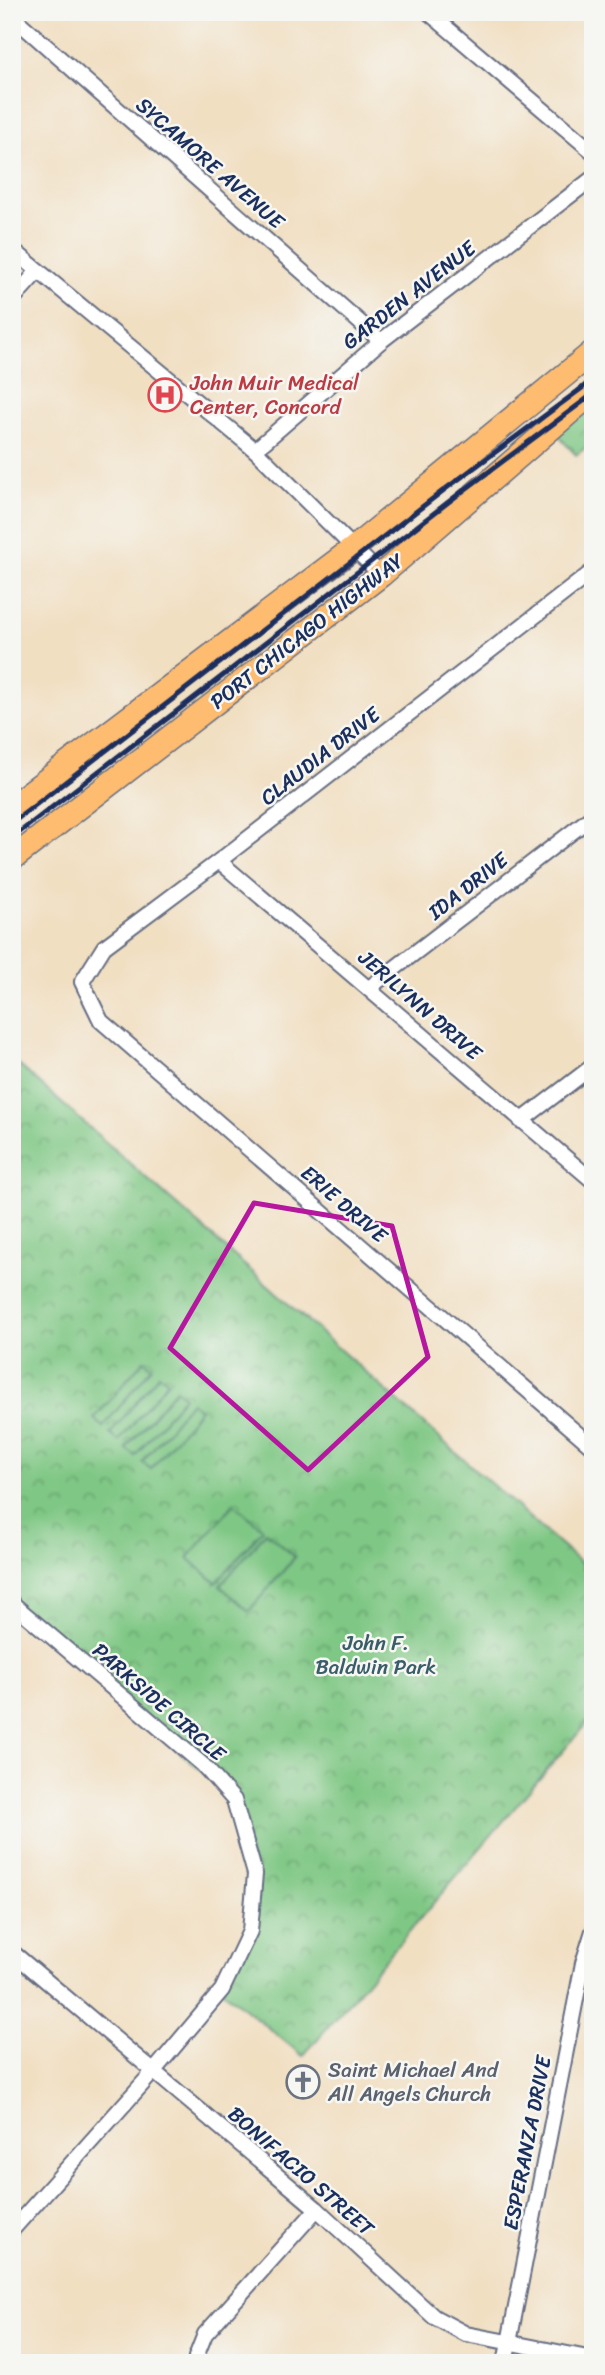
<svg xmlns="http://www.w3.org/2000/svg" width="605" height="2375" font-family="Sriracha,sans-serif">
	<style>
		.park { fill: url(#park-crowns); stroke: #4d7b71; stroke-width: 2 }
		.pitch { fill: #7fc784; stroke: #4d7b71; stroke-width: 2 }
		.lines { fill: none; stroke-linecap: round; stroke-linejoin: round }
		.minor-casing { stroke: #666d81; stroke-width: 18 }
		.primary-casing { stroke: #666d81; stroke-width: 26 }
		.minor { stroke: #fff; stroke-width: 14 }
		.primary { stroke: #febc70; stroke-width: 23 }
		.rail { stroke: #1b2f5e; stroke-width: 5 }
		.marked { fill: none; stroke: #b5179e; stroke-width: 5; stroke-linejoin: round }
		.labels { text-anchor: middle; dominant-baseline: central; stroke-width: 5; stroke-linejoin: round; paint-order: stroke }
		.street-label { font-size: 21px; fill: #1b2f5e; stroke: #f6f6f2 }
		.health-label { font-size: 21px; fill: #be3a42; stroke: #f6f6f2; text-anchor: start }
		.park-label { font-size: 21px; fill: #395d69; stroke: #f6f6f2 }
		.worship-label { font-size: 21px; fill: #5b616d; stroke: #f6f6f2; text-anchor: start }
	</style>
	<defs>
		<pattern id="park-crowns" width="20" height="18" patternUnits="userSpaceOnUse" patternTransform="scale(1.75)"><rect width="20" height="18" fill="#7fc784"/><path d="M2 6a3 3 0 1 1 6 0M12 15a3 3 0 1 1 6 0" fill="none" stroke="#67a26f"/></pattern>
	</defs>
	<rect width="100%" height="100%" fill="#f6f6f2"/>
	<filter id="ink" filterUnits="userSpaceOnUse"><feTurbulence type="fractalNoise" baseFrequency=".0143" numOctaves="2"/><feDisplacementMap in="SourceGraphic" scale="14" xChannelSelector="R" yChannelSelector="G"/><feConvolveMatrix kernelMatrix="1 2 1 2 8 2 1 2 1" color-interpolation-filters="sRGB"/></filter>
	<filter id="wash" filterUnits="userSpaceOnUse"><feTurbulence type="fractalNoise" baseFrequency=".00686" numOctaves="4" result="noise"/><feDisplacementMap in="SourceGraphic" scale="28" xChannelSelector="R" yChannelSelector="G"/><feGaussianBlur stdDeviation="1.57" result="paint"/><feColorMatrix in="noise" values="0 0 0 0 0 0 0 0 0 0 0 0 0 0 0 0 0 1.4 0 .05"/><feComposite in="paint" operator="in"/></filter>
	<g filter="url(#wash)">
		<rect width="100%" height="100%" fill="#f1dfc2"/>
		<g class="park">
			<path d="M593,394v48l-17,13 -27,-29z"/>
			<path d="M12,1059l581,515v142l-290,340 -81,-66 28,-59 5,-57 -21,-74 -222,-197z"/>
		</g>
		<g class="pitch">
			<path d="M144,1360l8,7 -49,60 -9,-8z"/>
			<path d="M159,1374l9,7 -49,60 -9,-7z"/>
			<path d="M176,1389l8,7 -49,60 -9,-8z"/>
			<path d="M191,1402l9,7 -49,60 -9,-7z"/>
			<path d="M234,1504l29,25 -47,54 -28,-25z"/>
			<path d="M266,1532l29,25 -46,54 -29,-25z"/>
		</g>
	</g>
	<g filter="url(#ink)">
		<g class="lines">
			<defs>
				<g id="minor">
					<path d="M428,12l165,140"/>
					<path d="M12,16l369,325"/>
					<path d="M12,249l243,201 126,125"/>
					<path d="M12,300l26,-29"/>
					<path d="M255,450l126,-109 212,-163"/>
					<path d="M593,571l-374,290 -115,86 -22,35 19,39 492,426"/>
					<path d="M219,861l374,320"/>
					<path d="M369,988l224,-172"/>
					<path d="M521,1121l72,-55"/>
					<path d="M12,1603l191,162 31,35 21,74 -5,57 -28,59 -69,82 -141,158"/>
					<path d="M12,1952l305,257 117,108 32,17 127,25"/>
					<path d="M197,2363l-1,-6 9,-23 112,-125"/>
					<path d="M505,2363l78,-400 10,-32"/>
				</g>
				<g id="primary">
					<path d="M12,806l342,-258 239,-196"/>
					<path d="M12,859l369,-284 212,-183"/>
				</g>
			</defs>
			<use href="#minor" class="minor-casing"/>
			<use href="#primary" class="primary-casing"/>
			<use href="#minor" class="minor"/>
			<use href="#primary" class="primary"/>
			<g class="rail">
				<path d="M12,823l432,-333 149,-110"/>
				<path d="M12,838l439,-338 142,-106"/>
			</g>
		</g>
	</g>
	<path class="marked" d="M254,1203l138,23 36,131 -120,113 -138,-122z"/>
	<defs>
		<symbol id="hospital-ring" viewBox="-11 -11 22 22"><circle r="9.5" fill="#f6f6f2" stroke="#e0444e" stroke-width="1.5"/><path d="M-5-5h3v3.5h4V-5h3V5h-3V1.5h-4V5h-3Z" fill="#e0444e"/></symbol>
		<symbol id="church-ring" viewBox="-11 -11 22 22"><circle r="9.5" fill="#f6f6f2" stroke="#6b7280" stroke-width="1.5"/><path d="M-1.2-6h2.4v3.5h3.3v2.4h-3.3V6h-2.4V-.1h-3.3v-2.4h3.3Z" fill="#6b7280"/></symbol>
	</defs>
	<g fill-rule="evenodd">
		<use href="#hospital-ring" x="146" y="376" width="38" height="38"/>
		<use href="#church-ring" x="284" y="2063" width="38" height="38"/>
	</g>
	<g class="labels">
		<g class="street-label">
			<text transform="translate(210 163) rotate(41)">SYCAMORE AVENUE</text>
			<text transform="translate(409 295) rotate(-38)">GARDEN AVENUE</text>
			<text transform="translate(307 631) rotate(-38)">PORT CHICAGO HIGHWAY</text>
			<text transform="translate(320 756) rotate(-38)">CLAUDIA DRIVE</text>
			<text transform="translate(468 886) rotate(-38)">IDA DRIVE</text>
			<text transform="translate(420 1005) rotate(41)">JERILYNN DRIVE</text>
			<text transform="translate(344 1204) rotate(41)">ERIE DRIVE</text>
			<text transform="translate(159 1702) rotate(41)">PARKSIDE CIRCLE</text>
			<text transform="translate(527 2143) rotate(-79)">ESPERANZA DRIVE</text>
			<text transform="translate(301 2171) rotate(41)">BONIFACIO STREET</text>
		</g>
		<g class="health-label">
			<text x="190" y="383">John Muir Medical<tspan x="190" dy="24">Center, Concord</tspan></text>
		</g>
		<g class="park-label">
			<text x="376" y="1643">John F.<tspan x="376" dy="24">Baldwin Park</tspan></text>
		</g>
		<g class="worship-label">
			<text x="328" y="2070">Saint Michael And<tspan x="328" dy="24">All Angels Church</tspan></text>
		</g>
	</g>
	<rect width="605" height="2375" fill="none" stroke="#f6f6f2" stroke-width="42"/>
</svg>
